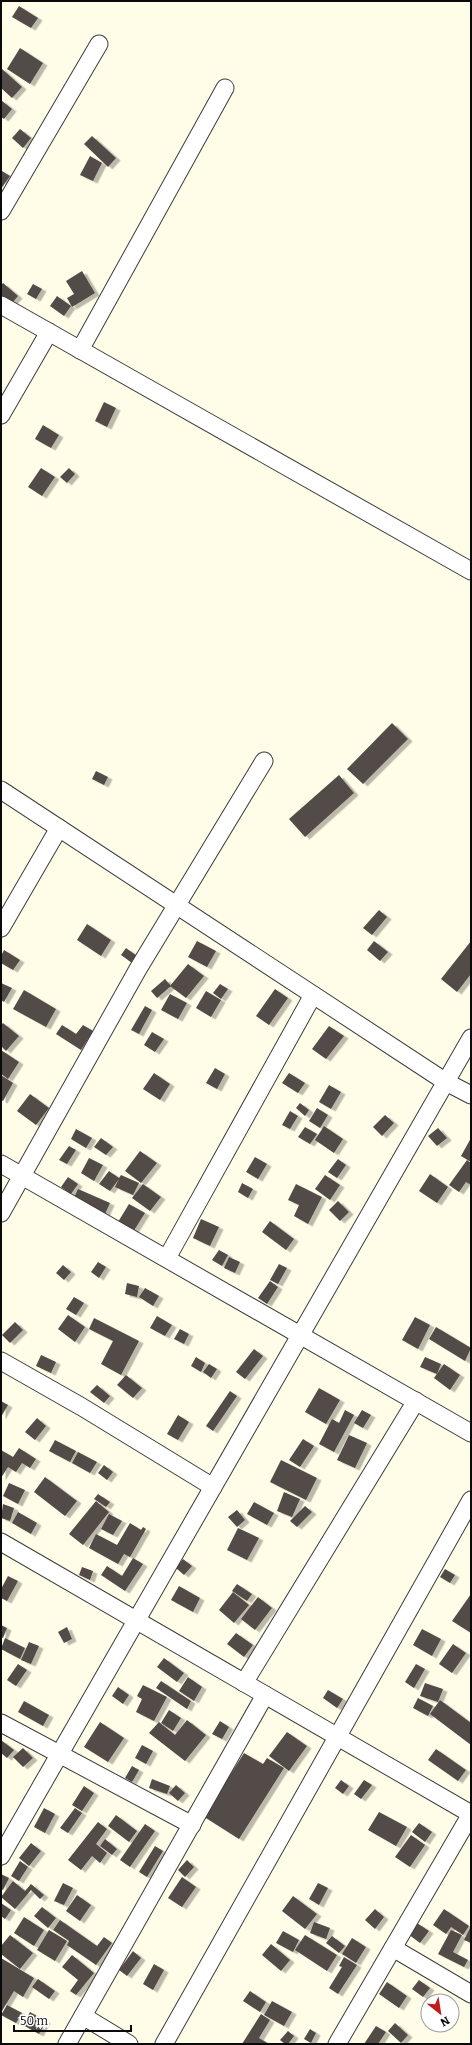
<svg xmlns="http://www.w3.org/2000/svg" width="472" height="2045" font-family="Bitter,serif">
	<style>
		.building { fill: #534c46; filter: url(#shadow) }
		.lines { fill: none; stroke-linecap: round; stroke-linejoin: round }
		.minor-casing { stroke: #3d3d3d; stroke-width: 19 }
		.minor { stroke: #fff; stroke-width: 17 }
	</style>
	<defs>
		<filter id="shadow"><feDropShadow dx="4.5" dy="2.5" stdDeviation="0" flood-color="#0004"/></filter>
	</defs>
	<rect width="100%" height="100%" fill="#fffce7"/>
	<g class="building">
		<path d="M19,6l19,12 -7,10 -19,-11z"/>
		<path d="M20,48l23,15 -13,21 -23,-15z"/>
		<path d="M1,68l21,19 -10,11 -11,-10z"/>
		<path d="M1,100l11,9 -8,10 -3,-2z"/>
		<path d="M20,129l11,9 -8,10 -11,-10z"/>
		<path d="M92,136l24,22 -8,9 -24,-23z"/>
		<path d="M90,156l12,7 -9,18 -13,-6z"/>
		<path d="M2,171l8,5 -9,13v-16z"/>
		<path d="M82,271l13,22 -23,14 -5,-9 7,-4 -8,-13z"/>
		<path d="M3,283l15,13 -11,13 -6,-5v-19z"/>
		<path d="M33,284l9,5 -6,10 -9,-5z"/>
		<path d="M57,296l14,10 -7,10 -14,-10z"/>
		<path d="M104,402l12,6 -9,19 -12,-6z"/>
		<path d="M43,425l16,10 -8,13 -16,-9z"/>
		<path d="M41,468l14,9 -13,19 -14,-9z"/>
		<path d="M69,468l6,6 -8,9 -7,-6z"/>
		<path d="M392,723l16,16 -45,45 -16,-15z"/>
		<path d="M96,771l12,6 -4,8 -12,-6z"/>
		<path d="M339,775l15,18 -49,44 -16,-18z"/>
		<path d="M379,910l8,7 -15,18 -9,-7z"/>
		<path d="M87,924l24,16 -10,16 -24,-16z"/>
		<path d="M197,941l19,10 -9,16 -19,-10z"/>
		<path d="M374,941l14,11 -8,9 -13,-11z"/>
		<path d="M471,941v33l-14,18 -16,-13z"/>
		<path d="M126,948l11,8 -5,7 -11,-8z"/>
		<path d="M4,950l16,10 -7,10 -12,-7v-7z"/>
		<path d="M188,964l16,12 -18,22 -16,-12z"/>
		<path d="M165,979l6,7 -14,12 -6,-7z"/>
		<path d="M1,983l11,5 -8,14 -3,-2z"/>
		<path d="M220,984l8,5 -7,10 -8,-6z"/>
		<path d="M275,989l13,9 -19,27 -13,-9z"/>
		<path d="M24,990l32,19 -10,18 -33,-18z"/>
		<path d="M206,991l15,9 -10,17 -15,-9z"/>
		<path d="M170,994l17,9 -9,16 -17,-9z"/>
		<path d="M145,1006l7,4 -13,24 -8,-4z"/>
		<path d="M3,1023l16,13 -13,15 -5,-5v-21z"/>
		<path d="M62,1025l14,9 7,-9 10,6 -12,19 -25,-16z"/>
		<path d="M329,1026l15,10 -18,23 -14,-10z"/>
		<path d="M152,1032l12,7 -9,13 -11,-7z"/>
		<path d="M1,1050l18,12 -11,17 -7,-5z"/>
		<path d="M215,1068l10,6 -8,15 -11,-6z"/>
		<path d="M154,1073l16,11 -10,16 -17,-11z"/>
		<path d="M289,1073l16,10 -7,10 -16,-10z"/>
		<path d="M1,1075l12,8 -10,18 -2,-1z"/>
		<path d="M329,1085l12,7 -10,17 -12,-7z"/>
		<path d="M30,1094l19,14 -13,17 -19,-14z"/>
		<path d="M300,1103l9,7 -4,6 -9,-8z"/>
		<path d="M317,1108l11,7 -8,13 -11,-7z"/>
		<path d="M290,1111l8,5 -8,13 -8,-4z"/>
		<path d="M385,1115l9,8 -12,13 -9,-9z"/>
		<path d="M324,1126l19,13 -9,14 -19,-13z"/>
		<path d="M305,1127l12,7 -7,10 -12,-7z"/>
		<path d="M438,1128l9,10 -10,8 -9,-10z"/>
		<path d="M76,1129l16,9 -6,10 -15,-9z"/>
		<path d="M101,1138l12,9 -7,8 -12,-8z"/>
		<path d="M471,1138v24l-10,-6z"/>
		<path d="M69,1146l7,4 -9,14 -8,-4z"/>
		<path d="M140,1151l17,12 -16,20 -16,-12z"/>
		<path d="M255,1157l12,7 -9,15 -12,-7z"/>
		<path d="M89,1158l14,7 -9,16 -13,-8z"/>
		<path d="M338,1159l8,6 -9,13 -9,-6z"/>
		<path d="M467,1160l4,3v22l-5,-3 -7,10 -10,-7z"/>
		<path d="M109,1171l10,7 2,-3 18,8 -6,12 -18,-8 4,-8 -9,12 -11,-7z"/>
		<path d="M430,1174l18,13 -11,16 -18,-12z"/>
		<path d="M325,1175l15,10 -10,15 -15,-11z"/>
		<path d="M68,1177l10,7 -7,10 -10,-7z"/>
		<path d="M242,1183l11,6 -5,9 -10,-6z"/>
		<path d="M143,1184l18,13 -11,14 -18,-13z"/>
		<path d="M296,1184l26,13 -14,27 -14,-8 5,-11 -11,-5z"/>
		<path d="M78,1189l32,14 -5,11 -32,-14z"/>
		<path d="M338,1201l11,11 -9,9 -11,-11z"/>
		<path d="M129,1204l16,9 -12,19 -15,-10z"/>
		<path d="M201,1219l18,8 -9,19 -17,-8z"/>
		<path d="M270,1221l24,18 -8,11 -24,-18z"/>
		<path d="M219,1250l9,5 -6,11 -10,-6z"/>
		<path d="M229,1257l11,5 -5,11 -11,-5z"/>
		<path d="M98,1262l8,5 -7,11 -8,-6z"/>
		<path d="M279,1264l8,4 -9,16 -8,-4z"/>
		<path d="M63,1265l8,7 -7,8 -8,-7z"/>
		<path d="M270,1281l8,6 -11,17 -9,-6z"/>
		<path d="M127,1283l12,3 -2,11 -12,-3z"/>
		<path d="M145,1288l14,8 -6,10 -14,-9z"/>
		<path d="M74,1297l10,6 -8,12 -10,-6z"/>
		<path d="M68,1315l17,12 -10,15 -17,-13z"/>
		<path d="M157,1316l15,9 -7,11 -15,-8z"/>
		<path d="M415,1317l15,8 -12,24 -16,-9z"/>
		<path d="M94,1318l45,23 -18,34 -20,-11 12,-23 -24,-12z"/>
		<path d="M15,1322l8,8 -13,13 -8,-8z"/>
		<path d="M436,1327l35,21 -6,13 -36,-22z"/>
		<path d="M180,1329l9,5 -5,10 -10,-5z"/>
		<path d="M254,1349l9,7 -18,23 -9,-7z"/>
		<path d="M41,1355l15,7 -5,11 -15,-7z"/>
		<path d="M196,1357l9,6 -4,9 -10,-6z"/>
		<path d="M425,1357l16,7 -4,10 -17,-7z"/>
		<path d="M209,1364l8,5 -6,9 -8,-6z"/>
		<path d="M444,1364l16,11 -10,15 -16,-12z"/>
		<path d="M126,1375l16,13 -9,10 -16,-13z"/>
		<path d="M97,1385l13,11 -6,7 -14,-11z"/>
		<path d="M319,1388l21,12 -14,24 -21,-12z"/>
		<path d="M230,1391l7,5 -24,35 -7,-5z"/>
		<path d="M1,1401l7,4 -7,12z"/>
		<path d="M345,1410l9,5 -20,37 -15,-8 13,-25 7,4z"/>
		<path d="M362,1410l9,5 -8,13 -9,-5z"/>
		<path d="M178,1415l11,7 -11,18 -11,-6z"/>
		<path d="M37,1418l9,8 -11,14 -10,-8z"/>
		<path d="M349,1435l18,8 -12,25 -18,-8z"/>
		<path d="M303,1439l11,7 -14,21 -11,-7z"/>
		<path d="M55,1440l21,11 -6,11 -21,-11z"/>
		<path d="M19,1448l17,11 -6,9 -8,-5 -6,9 -8,-5 -7,11v-28l12,7z"/>
		<path d="M78,1452l19,10 -7,11 -18,-10z"/>
		<path d="M281,1460l36,18 -11,22 -36,-18z"/>
		<path d="M104,1465l9,7 -6,8 -9,-7z"/>
		<path d="M45,1477l32,24 -12,15 -31,-24z"/>
		<path d="M9,1483l16,7 -7,14 -15,-8z"/>
		<path d="M284,1492l16,7 -8,18 -15,-6z"/>
		<path d="M98,1494l12,8 -4,5 -12,-8z"/>
		<path d="M96,1501l13,11 -26,33 -14,-11z"/>
		<path d="M254,1502l20,11 -7,12 -20,-11z"/>
		<path d="M3,1504l11,4 -4,13 -9,-3z"/>
		<path d="M305,1506l7,6 -15,15 -7,-6z"/>
		<path d="M237,1510l8,10 -8,7 -9,-10z"/>
		<path d="M18,1512l19,11 -6,11 -19,-11z"/>
		<path d="M109,1514l13,7 -9,14 -12,-6z"/>
		<path d="M130,1523l11,7 2,-3 3,2 -16,28 -6,-3 -6,10 -29,-16 7,-14 21,11z"/>
		<path d="M238,1528l21,10 -12,22 -20,-10z"/>
		<path d="M133,1558l10,6 -18,27 -24,-16 6,-9 15,10z"/>
		<path d="M183,1559l9,7 -8,9 -8,-7z"/>
		<path d="M82,1567l11,4 -3,9 -11,-5z"/>
		<path d="M445,1569l10,6 -5,8 -10,-6z"/>
		<path d="M8,1576l10,5 -11,20 -6,-3v-9z"/>
		<path d="M237,1584l15,10 -5,7 -15,-10z"/>
		<path d="M179,1586l21,12 -7,14 -22,-12z"/>
		<path d="M233,1592l16,13 -15,18 -15,-13z"/>
		<path d="M471,1594v39l-19,-12z"/>
		<path d="M258,1597l14,11 -17,22 -14,-11z"/>
		<path d="M1,1625l6,3 -4,10 -2,-1z"/>
		<path d="M67,1627l5,12 -8,4 -6,-11z"/>
		<path d="M422,1629l19,10 -9,17 -19,-11z"/>
		<path d="M236,1633l17,12 -9,12 -17,-13z"/>
		<path d="M5,1638l20,10 -5,11 -19,-10z"/>
		<path d="M29,1642l10,4 -8,18 -10,-4z"/>
		<path d="M453,1644l13,9 -14,20 -13,-9z"/>
		<path d="M164,1658l20,15 -7,9 -20,-15z"/>
		<path d="M18,1664l9,6 -11,16 -9,-6z"/>
		<path d="M416,1664l9,5 -11,19 -9,-6z"/>
		<path d="M188,1677l14,10 -8,14 -15,-10z"/>
		<path d="M161,1681l30,20 -4,8 -31,-21z"/>
		<path d="M425,1683l18,6 -5,13 -18,-6z"/>
		<path d="M143,1685l24,12 -13,24 -18,-9 6,-13 -5,-3z"/>
		<path d="M118,1687l11,8 -6,9 -11,-8z"/>
		<path d="M328,1690l15,9 -6,9 -14,-10z"/>
		<path d="M418,1698l15,8 -5,10 -15,-8z"/>
		<path d="M440,1700l31,23v22l-41,-31z"/>
		<path d="M24,1701l25,14 -6,11 -25,-14z"/>
		<path d="M169,1710l12,8 -8,13 -12,-8z"/>
		<path d="M187,1720l19,15 -21,26 -36,-28 10,-11 16,13z"/>
		<path d="M220,1721l9,6 -7,12 -10,-5z"/>
		<path d="M100,1722l24,16 -16,24 -24,-15z"/>
		<path d="M287,1732l20,14 -18,25 -20,-15z"/>
		<path d="M1,1740l13,10 -7,8 -6,-5z"/>
		<path d="M142,1745l11,6 -7,13 -11,-6z"/>
		<path d="M23,1748l10,10 -10,9 -10,-10z"/>
		<path d="M436,1749l30,21 -8,11 -30,-21z"/>
		<path d="M244,1753l19,11 4,-6 17,10 -45,71 -41,-26 13,-8z"/>
		<path d="M132,1766l7,4 -7,12 -7,-4z"/>
		<path d="M152,1779l18,7 -3,8 -18,-6z"/>
		<path d="M341,1780l8,6 -6,8 -8,-6z"/>
		<path d="M364,1780l8,5 -11,14 -7,-5z"/>
		<path d="M176,1785l9,8 -7,8 -9,-8z"/>
		<path d="M84,1786l10,7 -12,18 -10,-6z"/>
		<path d="M44,1808l11,6 -10,19 -11,-6z"/>
		<path d="M75,1808l7,5 -14,20 -8,-5z"/>
		<path d="M379,1812l28,15 -11,19 -28,-16z"/>
		<path d="M116,1815l21,16 -8,11 -21,-16z"/>
		<path d="M98,1822l9,7 -11,15 11,9 -7,10 -8,-7 -11,14 -13,-10z"/>
		<path d="M419,1823l13,9 -7,10 -13,-10z"/>
		<path d="M145,1824l10,7 -25,36 -10,-7z"/>
		<path d="M411,1835l14,10 -15,22 -15,-10z"/>
		<path d="M105,1839l12,10 -5,6 -12,-9z"/>
		<path d="M31,1843l10,8 -12,15 -10,-8z"/>
		<path d="M155,1846l8,5 -16,26 -8,-5z"/>
		<path d="M187,1860l7,7 -9,10 -7,-7z"/>
		<path d="M20,1861l8,6 -9,14 -8,-5z"/>
		<path d="M1,1874l8,4 -6,12 -2,-1z"/>
		<path d="M182,1877l14,10 -14,20 -14,-9z"/>
		<path d="M13,1881l12,10 6,-7 13,11 -4,4 -9,-9 -16,19 -14,-12z"/>
		<path d="M63,1883l10,5 -9,17 -10,-4z"/>
		<path d="M318,1883l10,5 -9,17 -10,-6z"/>
		<path d="M77,1895l14,10 -11,16 -14,-10z"/>
		<path d="M293,1896l24,18 -12,15 -23,-18z"/>
		<path d="M1,1903l10,7 -6,9 -4,-3z"/>
		<path d="M42,1907l14,11 -8,10 -14,-12z"/>
		<path d="M375,1909l9,8 -9,12 -10,-9z"/>
		<path d="M444,1909l25,17 -6,9 -12,-8 -5,7 -13,-9z"/>
		<path d="M24,1917l20,13 -10,16 -20,-13z"/>
		<path d="M60,1920l37,26 7,-9 8,6 -16,22 -29,-20 2,-4 -16,-11z"/>
		<path d="M314,1922l16,6 -4,11 -16,-6z"/>
		<path d="M417,1923l12,8 -9,12 -12,-9z"/>
		<path d="M471,1926v17l-7,-3z"/>
		<path d="M49,1930l18,11 -12,20 -18,-11z"/>
		<path d="M451,1930l11,5 -9,17 15,8 -4,7 -26,-13z"/>
		<path d="M283,1931l16,9 -6,12 -17,-9z"/>
		<path d="M10,1935l23,18 -13,16 -19,-15v-8z"/>
		<path d="M305,1935l32,20 -10,16 -32,-21z"/>
		<path d="M332,1936l13,10 -6,7 -13,-10z"/>
		<path d="M352,1938l14,9 -10,16 -14,-9z"/>
		<path d="M271,1944l19,16 -9,11 -19,-16z"/>
		<path d="M133,1951l8,7 -14,18 -8,-6z"/>
		<path d="M72,1955l22,18 -18,22 -6,-4 8,-11 -16,-13z"/>
		<path d="M344,1957l13,8 -19,29 -9,-6 13,-21 -3,-1z"/>
		<path d="M1,1958l33,20 -11,19 -9,-6 -12,20z"/>
		<path d="M154,1964l10,6 -11,20 -10,-6z"/>
		<path d="M38,1979l17,12 -6,8 -17,-12z"/>
		<path d="M419,1980l11,8 -7,9 -11,-8z"/>
		<path d="M387,1982l20,14 -8,12 -20,-14z"/>
		<path d="M250,1991l16,11 -6,10 -17,-11z"/>
		<path d="M272,2001l20,11 -8,14 -20,-11z"/>
		<path d="M7,2005l15,8 -6,10 -15,-8z"/>
		<path d="M30,2012l16,9 -7,13 -16,-9z"/>
		<path d="M261,2014l9,6 -11,18 10,6h-27z"/>
		<path d="M395,2023l13,12 -7,8 -13,-12z"/>
		<path d="M376,2026l10,6 -8,12h-14z"/>
		<path d="M310,2029l6,4 -5,10 -7,-4z"/>
		<path d="M288,2031l6,5 -6,8h-3l-5,-4z"/>
	</g>
	<g class="lines">
		<defs>
			<g id="minor">
				<path d="M1,211l98,-167"/>
				<path d="M1,305l470,266"/>
				<path d="M80,350l145,-262"/>
				<path d="M1,415l48,-83"/>
				<path d="M1,790l445,292 25,13"/>
				<path d="M1,928l58,-100"/>
				<path d="M1,1164l470,269"/>
				<path d="M1,1213l137,-244 126,-208"/>
				<path d="M167,1258l146,-263"/>
				<path d="M1,1361l81,46 131,80"/>
				<path d="M1,1542l470,272"/>
				<path d="M244,1683l172,-282"/>
				<path d="M1,1723l191,102"/>
				<path d="M1,1856l470,-818"/>
				<path d="M393,1948l78,46"/>
				<path d="M83,2016l46,28"/>
				<path d="M67,2044l198,-349"/>
				<path d="M164,2044l307,-544"/>
				<path d="M337,2044l134,-230"/>
			</g>
		</defs>
		<use href="#minor" class="minor-casing"/>
		<use href="#minor" class="minor"/>
	</g>
	<rect width="472" height="2045" fill="none" stroke="#0a0a0a" stroke-width="4"/>
	<g transform="translate(440 2013) rotate(150)"><circle r="19" fill="#ffffff" stroke="#9d9d9d"/>
	<path d="M0-3L7 15L0 10L-7 15Z" fill="#c11c1b"/>
	<text y="-6" font-size="11" font-weight="bold" text-anchor="middle" fill="#0a0a0a">N</text>
	</g>
	<path d="M14 2025v6h117v-6" fill="none" stroke="#0a0a0a" stroke-width="2"/>
	<text x="20" y="2025" font-size="12" fill="#0a0a0a" stroke="#ffffff" stroke-width="3" paint-order="stroke">50 m</text>
</svg>
